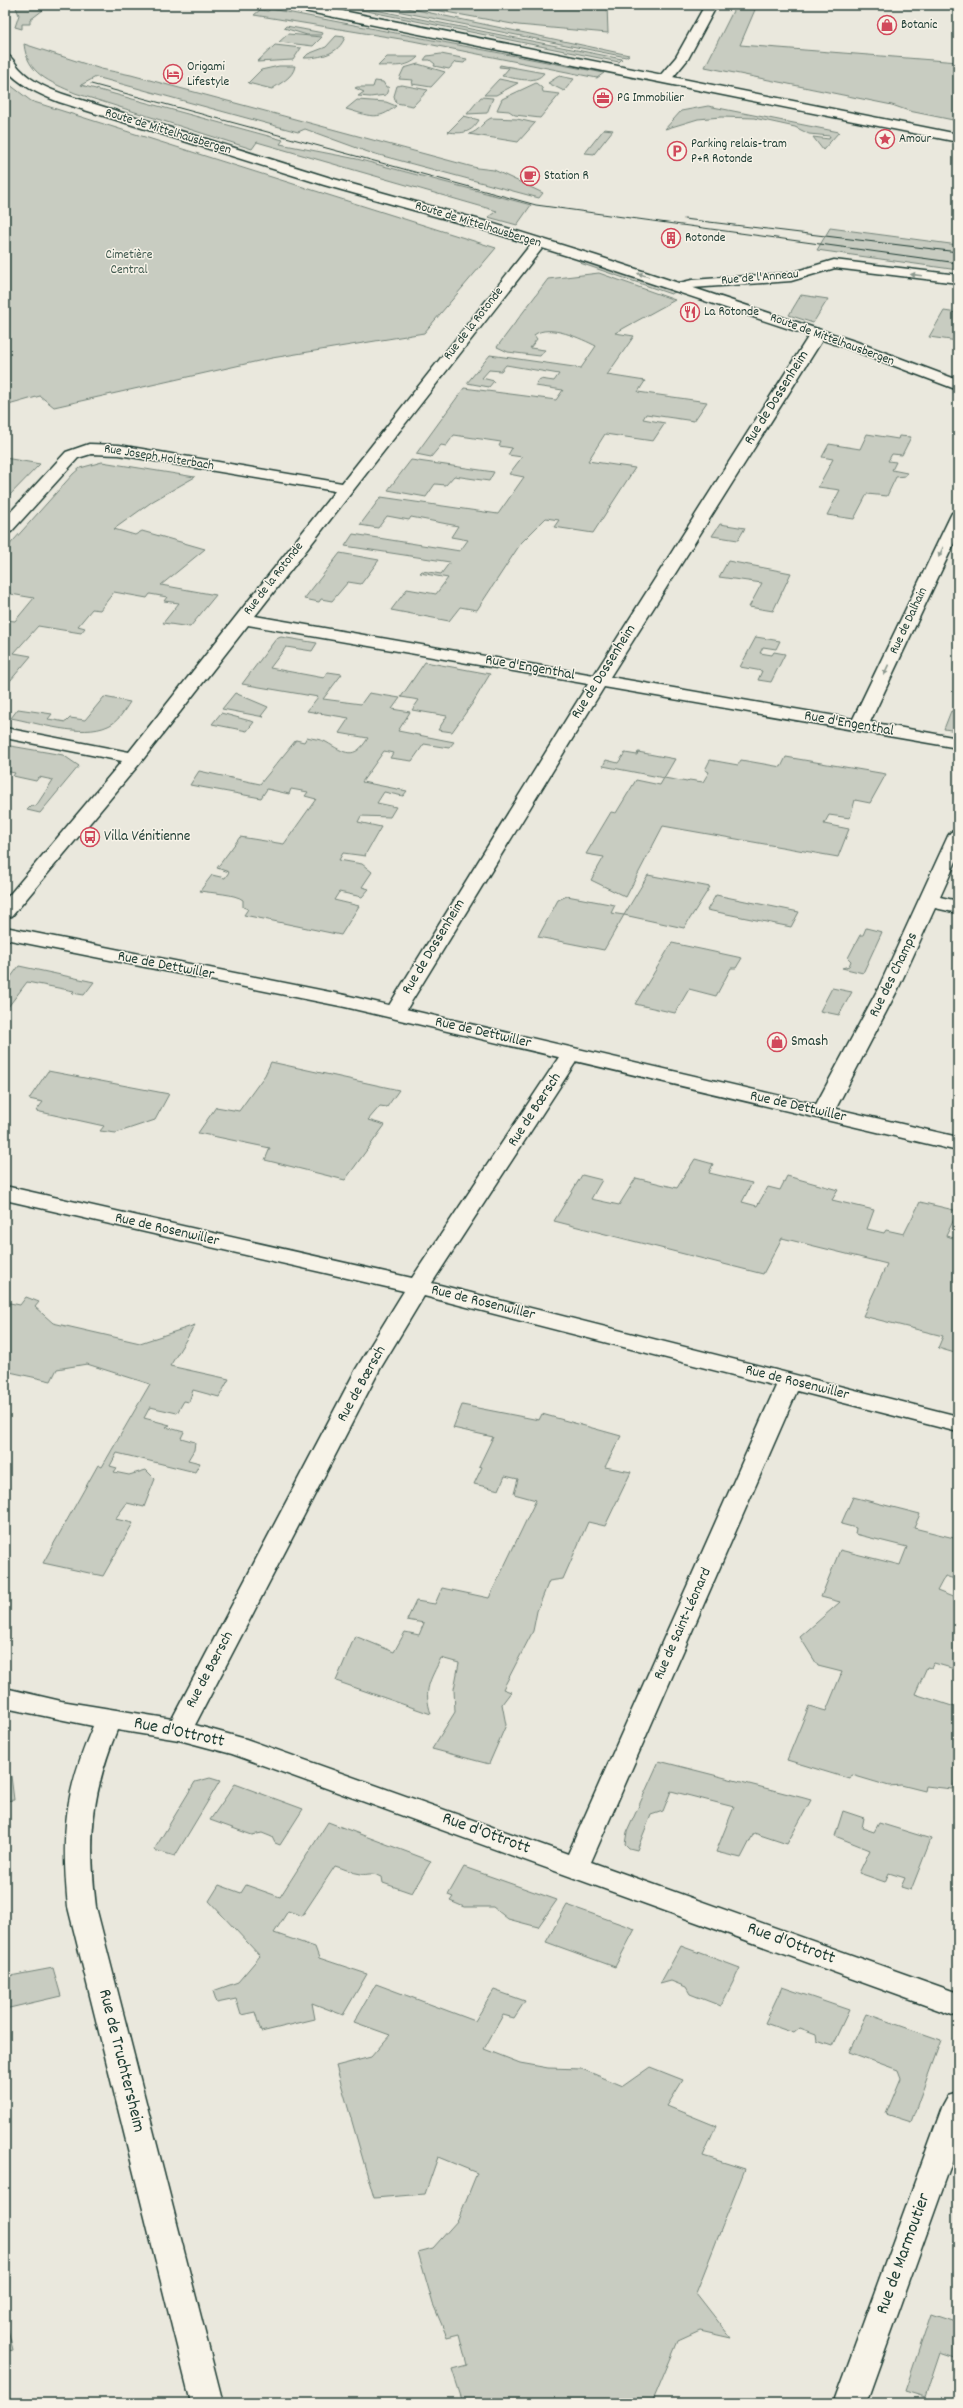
<svg xmlns="http://www.w3.org/2000/svg" width="963" height="2408" font-family="Dekko,sans-serif">
	<style>
		.green { fill: #c8ccc1; stroke: #74847a }
		.lines { fill: none; stroke-linecap: round; stroke-linejoin: round }
		.minor-casing { stroke: #1f3d34; stroke-width: 3 }
		.tertiary-casing { stroke: #1f3d34; stroke-width: 3 }
		.secondary-casing { stroke: #1f3d34; stroke-width: 3 }
		.minor { fill: #f7f3e8; fill-rule: evenodd }
		.tertiary { fill: #f7f3e8; fill-rule: evenodd }
		.secondary { fill: #f7f3e8; fill-rule: evenodd }
		.tram { stroke: #1f3d34; stroke-width: 1 }
		.oneway { fill: #8b988e }
		.labels { text-anchor: middle; dominant-baseline: central; stroke-width: 3; stroke-linejoin: round; paint-order: stroke }
		.far-poi-label { font-size: 13px; fill: #1f3d34; stroke: #f7f3e8; text-anchor: start }
		.far-street-label { font-size: 13px; fill: #1f3d34; stroke: #f7f3e8 }
		.far-park-label { font-size: 13px; fill: #415a50; stroke: #f7f3e8 }
		.street-label { font-size: 15px; fill: #1f3d34; stroke: #f7f3e8 }
		.poi-label { font-size: 15px; fill: #1f3d34; stroke: #f7f3e8; text-anchor: start }
		.near-street-label { font-size: 18px; fill: #1f3d34; stroke: #f7f3e8 }
	</style>
	<rect width="100%" height="100%" fill="#eae8dd"/>
	<filter id="ink" filterUnits="userSpaceOnUse"><feTurbulence type="fractalNoise" baseFrequency=".025" numOctaves="2"/><feDisplacementMap in="SourceGraphic" scale="8" xChannelSelector="R" yChannelSelector="G"/><feConvolveMatrix kernelMatrix="1 2 1 2 8 2 1 2 1" color-interpolation-filters="sRGB"/></filter>
	<g filter="url(#ink)">
		<g class="green">
			<path d="M15,5h18l10,5 -13,10v4h-8v5l-7,-2 4,-12z"/>
			<path d="M337,5h13l272,54 -3,3z"/>
			<path d="M367,5h26l236,50 -3,2z"/>
			<path d="M407,5h200l1,28 -90,-8z"/>
			<path d="M736,5h21l-17,40 218,17v59l-49,-10 -17,-6 -187,-38z"/>
			<path d="M271,9l333,64 -7,5 -184,-37 -159,-26 6,-5 8,1z"/>
			<path d="M286,26l37,7 -1,2h-15l-23,-7z"/>
			<path d="M288,34l34,3 -9,9 -34,-4z"/>
			<path d="M336,36l9,1c-6,17 -25,21 -41,21l4,-4 18,-7z"/>
			<path d="M24,44l77,25 30,6 346,93 17,2 49,23 -4,5 -171,-46 -63,-23 -7,3 -202,-55 -15,8 202,55 -3,4 77,15 174,46 -14,20 -29,-8 9,-6 -240,-69 -5,7 -177,-56c-25,-11 -48,-19 -51,-49z"/>
			<path d="M275,45l26,3 -8,12 -36,2z"/>
			<path d="M441,54l26,5 -3,4 -9,-1 -6,7 -15,-3 1,-2 -5,-4h-6l3,-4z"/>
			<path d="M387,57h31c-11,12 -26,8 -40,9z"/>
			<path d="M418,64l27,8 -14,15 -19,-3 1,-4 -14,-1 5,-11z"/>
			<path d="M500,65l44,8c-8,12 -30,5 -42,3l7,-8 -10,-1z"/>
			<path d="M279,66h16c-2,12 -15,17 -23,23l-24,-6 13,-13z"/>
			<path d="M559,76l15,3 -10,12 -16,-8z"/>
			<path d="M499,79l19,4 -22,12h-12z"/>
			<path d="M5,81l26,20 465,147 -72,85 -152,25 -218,49 -14,-11 -35,10z"/>
			<path d="M375,81l8,1 3,5h3l-3,8 -16,2 -12,-1 6,-4 -9,-4 2,-1h16z"/>
			<path d="M536,83l6,5 1,4 17,2 -20,24 -25,-3 -6,-4 -12,-1 5,-11z"/>
			<path d="M402,85l26,5 -15,16 -17,-3 -2,-7 3,-10z"/>
			<path d="M481,97l12,1 -6,15 -20,1z"/>
			<path d="M357,100l29,2 10,4c-19,16 -28,9 -50,3z"/>
			<path d="M708,106l131,26 -16,18 -10,-13 16,2 1,-3 -21,-2 -14,-7 -41,-9 -33,-1 -23,2 -33,10 16,-18z"/>
			<path d="M464,116l15,4c-8,13 -16,14 -31,12z"/>
			<path d="M491,118l26,1 18,4 -17,19 -49,-8c11,-3 13,-12 22,-16z"/>
			<path d="M604,129l9,1 -19,24 -9,-1z"/>
			<path d="M830,228l128,17v25l-141,-20z"/>
			<path d="M584,261l91,31 -4,2 -91,-31z"/>
			<path d="M599,273l76,27 -60,33 19,3 -27,39 38,6 -7,11 69,10 -13,19 -48,-7 -3,5 22,4 -12,18 -48,-7 -17,27 47,7 -42,65 -39,-6 5,-7 -13,-2 -25,25 -44,67 -17,-3 -11,14 -58,-11 16,-21 29,5 12,-16 -28,-5 2,-2 19,3 9,-12 -105,-16 8,-12 107,17 8,-11 -17,-3 7,-11 -47,-9 -2,3 -22,-4 -9,12 -18,-3 21,-28 117,17 26,-37 -15,-3 13,-17 -14,-2 4,-7 -13,-2 2,-4 -47,-7 -8,11 -5,-1 -10,12 -15,-3 48,-66 92,12 7,-10 -28,-4 5,-7 14,2 5,-7 -53,-9 -5,6 -12,-1 -7,8 12,3 -5,6 -22,-4 23,-28 91,13 15,-22c-14,-7 -47,-23 -62,-11l3,4 -7,9 15,2 -5,6 -32,-4 -11,-5 51,-68z"/>
			<path d="M801,295l27,4 -15,24 -24,-8z"/>
			<path d="M944,311l13,2 1,-2v30l-29,-4z"/>
			<path d="M867,434l31,5 1,-3 12,1 -9,18 -10,-1 -4,7 8,1 -4,8 15,3 -2,3 -9,1 -9,19 -20,-2 -13,25 -27,-4 13,-25 -22,-3 15,-28 -11,-2 7,-13 31,5z"/>
			<path d="M5,458l35,6 -35,36z"/>
			<path d="M411,460l83,12 -5,9 -35,-5 -8,9 -11,-1 -9,13 -38,-7z"/>
			<path d="M102,462l93,15 -42,24 -39,28 21,6 7,-4 63,18 -44,36 55,10 -26,32 -27,-4 16,-20 -15,-2 3,-4 -17,-3 -3,4 -33,-6 -14,18 -8,-1 -14,17 7,2 -4,5 -43,-7 -24,27 17,3 -26,31v-16l4,-5 -4,-1v-45l10,1 19,-23 -29,-5v-43l68,-76 7,-6z"/>
			<path d="M720,524l25,4 -7,12 -26,-4z"/>
			<path d="M340,553l39,7 -18,24 -13,-2 -16,19 -11,-2 -2,3 -15,-3z"/>
			<path d="M728,561l63,12 -18,38 -24,-4 13,-24 -43,-6z"/>
			<path d="M281,637l36,6 -5,8 -26,-4 -16,21 54,10 4,-6 14,2 -19,25 38,5 8,-11 31,5 -8,11 18,3 -12,19 56,11 -5,6 -25,-4 -12,17 -22,-3 3,-5 -9,-2 -22,31 45,9 -4,5 -19,-4 -7,11 19,4 -6,10 -29,-1 -3,6 23,5 -16,28 1,1 -23,-3 -4,7 23,4 10,8 -10,15 7,2 -7,8 -23,-5 -5,8 25,6 -18,29 -97,-20 4,-6 -5,-2v-7c-7,-6 -31,-7 -43,-9l12,-16 13,3 4,-6 -12,-4 23,-31 44,7 32,-45 -11,-3 3,-4 -17,-3 -2,5 -22,-5 -6,9 -71,-13 9,-14 61,13 36,-44 8,2 3,-5c6,2 14,2 19,5 19,11 28,19 42,-4l-29,-5 10,-15 -42,-7 11,-14 -76,-13 34,-45z"/>
			<path d="M756,637l24,4 -4,8 -13,-2 -3,6 12,2 2,-3 11,2 -14,28 -13,-2 4,-9 -22,-4z"/>
			<path d="M425,662l65,12 -18,30 -20,28 -14,-2 9,-14 -35,-6 7,-10 -18,-3z"/>
			<path d="M235,693l33,14 -7,9 3,1 -42,-8z"/>
			<path d="M104,697l26,5c-6,9 -12,20 -22,24 -26,12 -70,-3 -97,-8l7,-9 34,5 -4,5 18,3 4,-4 15,2z"/>
			<path d="M951,711l7,2v18l-14,-2z"/>
			<path d="M221,713l33,9 -7,9 -35,-7z"/>
			<path d="M5,745l58,10 16,11 -39,47 -13,-3 5,-5 4,1 17,-26 -14,-3 -3,4 -23,-5 2,-3 -10,-2z"/>
			<path d="M638,752l37,7 -11,19 23,4 2,-2 14,2 6,-10 -4,-2 5,-10 28,5 3,-5 40,7 5,-10 100,17 -16,29 -15,-3 -5,18 -21,-3 -5,9 25,5 -11,28 -175,-31 -37,71 -35,-17 13,-23 -18,-3 25,-42 5,1 20,-33 24,5 4,-7 -61,-12 3,-6 12,3 7,-10 12,2z"/>
			<path d="M648,875l62,12 -26,41 -60,-13 -20,35 -66,-13 20,-37 9,-4 48,9 -4,8 13,2z"/>
			<path d="M716,895l83,17 -8,15 -84,-17z"/>
			<path d="M866,928l16,4 -19,41 -21,-5 7,-2 2,-5 -3,-3 12,-23h3z"/>
			<path d="M672,943l70,15 -6,10h-5l-15,28 -27,-7 -14,24 -40,-9z"/>
			<path d="M19,966l75,16 -10,13 -12,-2 2,-2 -47,-9 -22,29v-26z"/>
			<path d="M832,988l20,4 -13,23 -19,-4z"/>
			<path d="M271,1062l128,28 -12,17 -7,-1 -12,14 17,5 -40,55 -80,-20 5,-12 -72,-15 18,-26 23,4 26,-36z"/>
			<path d="M48,1071l121,23 -14,26 -39,13 -16,-2 4,-5 -68,-15 7,-9 -14,-3z"/>
			<path d="M695,1159l18,5 -4,9 43,10 -10,19 15,4 11,-19 12,3 7,-14 51,14 -6,10 42,10 -7,19 17,4 2,-3 18,4 16,-32 38,9 -12,25 12,3v115l-20,-6 5,-12 -80,-20 24,-52 -105,-26 -19,36 -209,-53 28,-46 20,5 -11,19 28,6 17,-27 41,10z"/>
			<path d="M26,1297l13,5 -4,5 18,16 87,20 55,-18 -25,41 59,13 -10,18 -26,-7 -4,12 -5,-1 -7,12 -27,-6 -6,11 26,7 -4,2 18,5 -3,6 14,4 -1,8 -6,10 12,3 -5,9 -78,-19 -7,13 7,2 -3,4 15,3 17,-5 9,9 -11,28 -17,-4 -12,16 18,4 -30,53 -60,-13 55,-98 4,2 48,-83 -63,-20 -30,5 -6,12 -46,-10v-69l15,3z"/>
			<path d="M462,1405l77,15 3,-6 79,22 -16,31 26,5 -26,54 -17,-4 -25,57 -14,2 -12,30 -4,20 -30,58 8,3 -9,12 4,21 -17,39 -57,-15 23,-37 -1,-23 5,-26 -18,-5c-11,23 -18,31 -10,56l-95,-33 19,-45 39,16 11,-20 14,3 5,-12 -17,-3 9,-19 19,3 7,-16 47,10 47,-98 -22,-6 4,-15 -13,-3 -6,14 -25,-6 8,-17 -3,-1 14,-29 -40,-9z"/>
			<path d="M853,1497l67,17 -6,14 44,11v41l-13,-4 -8,15 21,8v71l-24,-7 -3,5 -4,-1 -12,27 43,14v67l-6,14 -26,-3 -1,5 -24,-6 -12,1 -37,-11 -2,4 -63,-19 22,-54 17,5 16,-39 -24,-6 -18,-29 40,-35 -19,-5 19,-47 60,15 7,-18 -52,-13 1,-6 -15,-4z"/>
			<path d="M659,1761l145,37 7,2 -24,44 -33,-11 -13,25 -25,-6 18,-45 -63,-16 -8,20 -12,4 -14,35 -8,-2 -4,-4 2,-12z"/>
			<path d="M5,1768l6,8 3,24 -9,1z"/>
			<path d="M210,1778l10,3 -45,75 -21,-6 41,-68z"/>
			<path d="M235,1784l68,25 -23,36 -5,-2 -3,-6 -10,-4 -10,2 -42,-15z"/>
			<path d="M843,1811l21,7 -2,10 12,4 5,-9 52,16 -20,51 -10,-3 4,-9 -16,-5 -4,9 -26,-9 11,-23 -35,-14z"/>
			<path d="M328,1822l103,39 -19,32 -29,-10 -1,-6c-13,-6 -14,-1 -21,-3 -9,-1 -18,-6 -26,-8l-33,50 -14,-5 -14,22 41,14 4,11 48,16 -24,41 -31,-12 3,16 -54,13 -6,-20 -14,3 -5,-16 -19,4 -4,-12 25,-9 22,-26 -51,-55 10,-16 22,8 5,-8 34,12z"/>
			<path d="M464,1867l93,33 -19,27 -30,-8 -15,-12h-29l-14,-6 3,-4 -5,-2z"/>
			<path d="M567,1905l68,24 -20,38 -69,-25z"/>
			<path d="M681,1946l59,22 -19,38 -31,-12 -4,-7 -15,-6 -11,3z"/>
			<path d="M53,1968l8,28 -56,13v-32z"/>
			<path d="M376,1984l99,37 19,-31 31,11 -11,17 -11,-3 -19,34 36,14 28,5 34,1 41,17 27,-19 33,13 -16,26 49,20 -13,30 42,13 -49,124 35,45 -31,-7 -22,10 -26,62h-189l-11,-34 15,-4 -8,-31 -12,3 -14,-33 -15,-52 15,-4 25,-28 19,-47 -39,-16 -13,37 -51,4 -38,-132 35,-9 19,-22 -36,-13z"/>
			<path d="M782,1987l67,23 -17,36 -15,-5 -1,-7 -16,-6 -6,5 -29,-10z"/>
			<path d="M867,2014l74,26 -30,82 -25,-8 15,-36 -3,-8 -49,-18z"/>
			<path d="M931,2314l27,9v35l-18,-6 -15,45 -20,-6z"/>
			<path d="M5,2317l8,33 -8,2z"/>
		</g>
		<g class="lines">
			<defs>
				<g id="minor">
					<path d="M705,5h12l-29,54 -18,22h-10l-2,-3 18,-21z"/>
					<path d="M539,239l5,1 2,3 -2,3 -289,370 339,59 216,-341 8,-5 8,5 -216,343 243,42 97,-202 2,-4 6,-1v23l-88,187 88,16v10l-354,-61 -199,325 -3,4 -7,2 -7,-2 -3,-4 203,-328 -340,-59 -107,137 -129,154 -7,2v-18l117,-139 -117,-23v-10l124,24 206,-261 -216,-36 -28,-1 -13,4 -67,74 -6,1v-15l61,-66 23,-8 30,1 223,38 192,-243z"/>
					<path d="M834,260l124,15v8l-123,-15 -44,13 -99,7 -12,3 -7,-4 2,-3 17,-4 98,-7z"/>
					<path d="M958,830v27l-18,40 18,4v12l-23,-5 -37,81 -64,123 -3,5 -8,1 -8,-1 -3,-5 66,-123 70,-153 3,-4z"/>
					<path d="M571,1048l7,2 3,4 -149,229 526,133v16l-161,-41 -206,471 367,131v24l-726,-263 -53,-14 -62,-10c-26,65 -29,108 -21,177l127,496h-32l-123,-496c-7,-73 -4,-113 25,-181l-88,-18v-20l56,13 111,18 184,-350 48,-78 -399,-91v-14l407,92 149,-224 3,-4zM424,1296l352,90 -208,468 -322,-115 -51,-14 185,-356z"/>
					<path d="M958,2093v53l-92,257h-32l109,-298 5,-9z"/>
				</g>
				<path id="tertiary" d="M5,54c7,2 10,10 15,15 13,14 31,21 49,27l265,83 157,44 106,33 260,86 101,38v10l-111,-42 -260,-86 -106,-33 -157,-44 -265,-83c-20,-8 -40,-17 -54,-34z"/>
				<g id="secondary">
					<path d="M288,5h25l645,129v8l-664,-133z"/>
					<path d="M5,927l340,68 613,142v14l-613,-144 -340,-68z"/>
				</g>
			</defs>
			<use href="#minor" class="minor-casing"/>
			<use href="#tertiary" class="tertiary-casing"/>
			<use href="#secondary" class="secondary-casing"/>
			<use href="#minor" class="minor"/>
			<use href="#tertiary" class="tertiary"/>
			<use href="#secondary" class="secondary"/>
			<g class="tram">
				<path d="M91,84l445,121 422,58"/>
				<path d="M684,219l274,33"/>
			</g>
		</g>
		<defs><path id="oneway-solid" d="M-6-.8H1V-3.2L6.5 0L1 3.2V.8H-6Z"/></defs>
		<g class="oneway">
			<use href="#oneway-solid" transform="translate(643 275) rotate(-162)"/>
			<use href="#oneway-solid" transform="translate(916 275) rotate(-173)"/>
			<use href="#oneway-solid" transform="translate(941 552) rotate(115)"/>
			<use href="#oneway-solid" transform="translate(886 670) rotate(115)"/>
		</g>
	</g>
	<defs>
		<symbol id="shop-ring" viewBox="-11 -11 22 22"><circle r="9.5" fill="#f7f3e8" stroke="#d1495b" stroke-width="1.5"/><path d="M-5-2.5h2.3a2.7 3.5 0 0 1 5.4 0H5L5.5 6h-11ZM-1.5-2.5h3a1.5 2.3 0 0 0-3 0Z" fill="#d1495b"/></symbol>
		<symbol id="hotel-ring" viewBox="-11 -11 22 22"><circle r="9.5" fill="#f7f3e8" stroke="#d1495b" stroke-width="1.5"/><path d="M-6-4.5h1.5V1H6V5H4.5V3h-9V5H-6ZM-4 0a1.8 1.8 0 1 1 3.6 0ZM.5 0V-2.5h3Q6-2.5 6 0Z" fill="#d1495b"/></symbol>
		<symbol id="office-ring" viewBox="-11 -11 22 22"><circle r="9.5" fill="#f7f3e8" stroke="#d1495b" stroke-width="1.5"/><path d="M-6-3h4V-5.5h4V-3h4V5H-6ZM-1-4.5V-3h2v-1.5ZM-6 0V1H6V0Z" fill="#d1495b"/></symbol>
		<symbol id="sight-ring" viewBox="-11 -11 22 22"><circle r="9.5" fill="#f7f3e8" stroke="#d1495b" stroke-width="1.5"/><path d="M0-6L1.8-2.2L6-1.7L2.9 1.2L3.7 5.4L0 3.3L-3.7 5.4L-2.9 1.2L-6-1.7L-1.8-2.2Z" fill="#d1495b"/></symbol>
		<symbol id="parking-ring" viewBox="-11 -11 22 22"><circle r="9.5" fill="#f7f3e8" stroke="#d1495b" stroke-width="1.5"/><path d="M-3.5-5.5H1a3.5 3.5 0 0 1 0 7H-1V5.5H-3.5ZM-1-3.4V-.6H.8a1.4 1.4 0 0 0 0-2.8Z" fill="#d1495b"/></symbol>
		<symbol id="cafe-ring" viewBox="-11 -11 22 22"><circle r="9.5" fill="#f7f3e8" stroke="#d1495b" stroke-width="1.5"/><path d="M-5.5-4.5H6V0H3Q3 3.5 0 3.5H-2.5Q-5.5 3.5-5.5 0ZM3-3.2v2h1.7v-2ZM-6 4.5H4V6H-6Z" fill="#d1495b"/></symbol>
		<symbol id="building-ring" viewBox="-11 -11 22 22"><circle r="9.5" fill="#f7f3e8" stroke="#d1495b" stroke-width="1.5"/><path d="M-4-6H4V6H1V3H-1V6H-4ZM-2.5-4.3h1.7v1.8h-1.7ZM.8-4.3h1.7v1.8H.8ZM-2.5-1h1.7V.8h-1.7ZM.8-1h1.7V.8H.8Z" fill="#d1495b"/></symbol>
		<symbol id="restaurant-ring" viewBox="-11 -11 22 22"><circle r="9.5" fill="#f7f3e8" stroke="#d1495b" stroke-width="1.5"/><path d="M-5-6h1v4h1v-4h1v4h1v-4h1v5L-1.5 .5V6h-2V.5L-5-1ZM5-6V6H3V1.5H1.5Q1.5-4 5-6Z" fill="#d1495b"/></symbol>
		<symbol id="bus-ring" viewBox="-11 -11 22 22"><circle r="9.5" fill="#f7f3e8" stroke="#d1495b" stroke-width="1.5"/><path d="M-5-6H5V4H4V6H2V4H-2V6H-4V4H-5ZM-3.5-4V0h7V-4ZM-3.5 1.2v1.5H-2V1.2ZM2 1.2v1.5H3.5V1.2Z" fill="#d1495b"/></symbol>
	</defs>
	<g fill-rule="evenodd">
		<use href="#shop-ring" x="876" y="14" width="22" height="22"/>
		<use href="#hotel-ring" x="162" y="63" width="22" height="22"/>
		<use href="#office-ring" x="592" y="87" width="22" height="22"/>
		<use href="#sight-ring" x="874" y="128" width="22" height="22"/>
		<use href="#parking-ring" x="666" y="140" width="22" height="22"/>
		<use href="#cafe-ring" x="519" y="165" width="22" height="22"/>
		<use href="#building-ring" x="660" y="227" width="22" height="22"/>
		<use href="#restaurant-ring" x="679" y="301" width="22" height="22"/>
		<use href="#bus-ring" x="79" y="826" width="22" height="22"/>
		<use href="#shop-ring" x="766" y="1031" width="22" height="22"/>
	</g>
	<g class="labels">
		<g class="far-poi-label">
			<text x="901" y="25">Botanic</text>
			<text x="187" y="67">Origami<tspan x="187" dy="15">Lifestyle</tspan></text>
			<text x="617" y="98">PG Immobilier</text>
			<text x="899" y="139">Amour</text>
			<text x="691" y="144">Parking relais-tram<tspan x="691" dy="15">P+R Rotonde</tspan></text>
			<text x="544" y="176">Station R</text>
			<text x="685" y="238">Rotonde</text>
			<text x="704" y="312">La Rotonde</text>
		</g>
		<g class="far-street-label">
			<text transform="translate(168 132) rotate(17)">Route de Mittelhausbergen</text>
			<text transform="translate(478 225) rotate(17)">Route de Mittelhausbergen</text>
			<text transform="translate(760 278) rotate(-5)">Rue de l'Anneau</text>
			<text transform="translate(474 324) rotate(-52)">Rue de la Rotonde</text>
			<text transform="translate(832 340) rotate(20)">Route de Mittelhausbergen</text>
			<text transform="translate(159 458) rotate(9)">Rue Joseph Holterbach</text>
			<text transform="translate(274 579) rotate(-52)">Rue de la Rotonde</text>
			<text transform="translate(909 621) rotate(-65)">Rue de Dalhain</text>
		</g>
		<g class="far-park-label">
			<text x="129" y="255">Cimetière<tspan x="129" dy="15">Central</tspan></text>
		</g>
		<g class="street-label">
			<text transform="translate(777 398) rotate(-58)">Rue de Dossenheim</text>
			<text transform="translate(530 668) rotate(10)">Rue d'Engenthal</text>
			<text transform="translate(604 672) rotate(-58)">Rue de Dossenheim</text>
			<text transform="translate(849 724) rotate(10)">Rue d'Engenthal</text>
			<text transform="translate(434 947) rotate(-59)">Rue de Dossenheim</text>
			<text transform="translate(166 966) rotate(11)">Rue de Dettwiller</text>
			<text transform="translate(894 975) rotate(-64)">Rue des Champs</text>
			<text transform="translate(483 1033) rotate(13)">Rue de Dettwiller</text>
			<text transform="translate(798 1107) rotate(13)">Rue de Dettwiller</text>
			<text transform="translate(535 1110) rotate(-57)">Rue de Bœrsch</text>
			<text transform="translate(167 1230) rotate(13)">Rue de Rosenwiller</text>
			<text transform="translate(483 1303) rotate(14)">Rue de Rosenwiller</text>
			<text transform="translate(797 1383) rotate(14)">Rue de Rosenwiller</text>
			<text transform="translate(362 1384) rotate(-61)">Rue de Bœrsch</text>
			<text transform="translate(683 1624) rotate(-66)">Rue de Saint-Léonard</text>
			<text transform="translate(210 1670) rotate(-62)">Rue de Bœrsch</text>
		</g>
		<g class="poi-label">
			<text x="104" y="837">Villa Vénitienne</text>
			<text x="791" y="1042">Smash</text>
		</g>
		<g class="near-street-label">
			<text transform="translate(179 1733) rotate(12)">Rue d'Ottrott</text>
			<text transform="translate(486 1834) rotate(20)">Rue d'Ottrott</text>
			<text transform="translate(791 1944) rotate(20)">Rue d'Ottrott</text>
			<text transform="translate(121 2061) rotate(76)">Rue de Truchtersheim</text>
			<text transform="translate(904 2254) rotate(-70)">Rue de Marmoutier</text>
		</g>
	</g>
	<rect width="963" height="2408" fill="none" stroke="#f7f3e8" stroke-width="20"/>
	<rect x="10" y="10" width="943" height="2388" fill="none" stroke="#1f3d34" stroke-width="1.5" filter="url(#ink)"/>
</svg>
